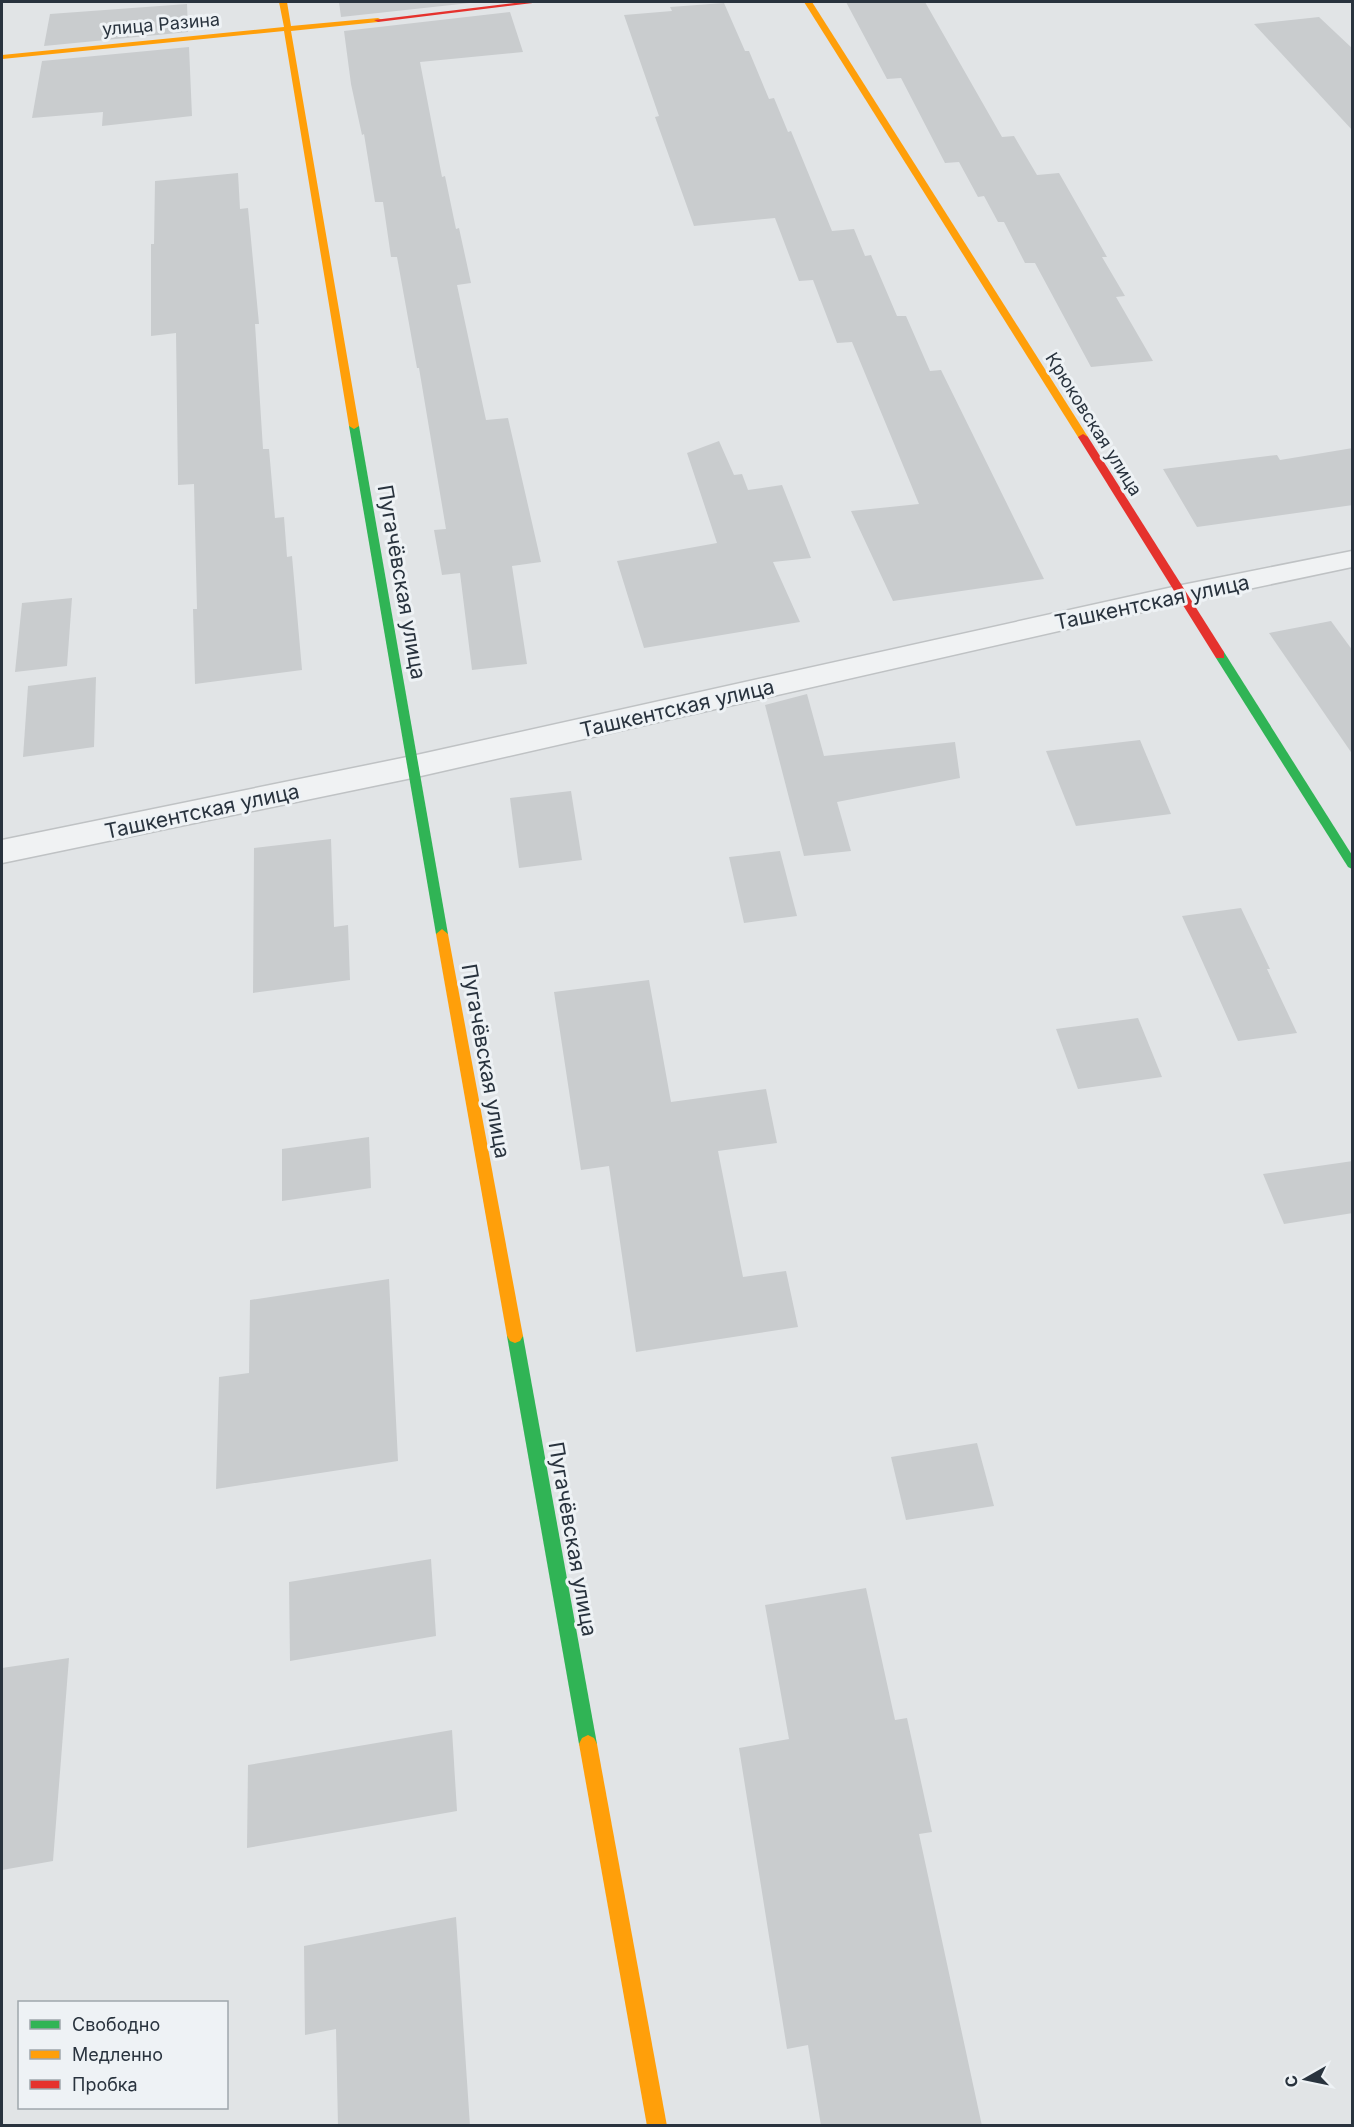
<svg xmlns="http://www.w3.org/2000/svg" width="1354" height="2127" font-family="Inter,sans-serif">
	<style>
		.building { fill: #c9ccce }
		.lines { fill: none; stroke-linecap: round; stroke-linejoin: round }
		.street-casing { stroke: #bfc2c4; stroke-width: 3 }
		.street { fill: #f0f2f3; fill-rule: evenodd }
		.fast { fill: #30b455; fill-rule: evenodd }
		.slow { fill: #ff9f0a; fill-rule: evenodd }
		.jam { fill: #e5322d; fill-rule: evenodd }
		.labels { text-anchor: middle; dominant-baseline: central; stroke-width: 6; stroke-linejoin: round; paint-order: stroke }
		.far-street-label { font-size: 18px; fill: #29333e; stroke: #eef2f5 }
		.street-label { font-size: 21px; fill: #29333e; stroke: #eef2f5 }
	</style>
	<rect width="100%" height="100%" fill="#e1e4e6"/>
	<g class="building">
		<path d="M339,2h140l-138,15z"/>
		<path d="M846,2h79l77,135 12,-1 23,39 22,-2 48,84h-5l23,39 -9,1 37,64 -62,6 -56,-104h-10l-21,-41h-6l-14,-26 -6,1 -19,-35 -14,1 -44,-85 -14,1z"/>
		<path d="M724,3l21,48h4l20,48 5,-1 14,34 3,-1 41,100 22,-2 11,27 6,-1 26,61h9l24,55 11,-1 103,209 -151,22 -42,-90 68,-7 -67,-162 -15,1 -24,-63 -14,1 -24,-63 -81,8 -39,-109 4,-1 -35,-101 48,-4 -2,-4z"/>
		<path d="M187,4l1,28 -144,14 6,-32z"/>
		<path d="M510,12l13,40 -103,10 22,115 3,-1 11,53 3,-1 12,55 -14,2 29,135 22,-2 33,144 -29,4 15,98 -55,6 -12,-97 -18,2 -8,-45 12,-1 -27,-161h-2l-20,-111h-6l-8,-55h-8l-11,-68 -2,1 -11,-51 -7,-53z"/>
		<path d="M1319,17l34,32v82l-99,-107z"/>
		<path d="M189,47l3,69 -90,10 1,-14 -71,6 10,-57z"/>
		<path d="M238,173l2,36 8,-1 11,116h-4l8,125h6l6,69 9,-1 3,40 5,-1 10,114 -107,14 -2,-75h4l-3,-125 -16,1 -2,-152 -25,3v-92h3l1,-63z"/>
		<path d="M719,441l15,34 8,-1 6,16 34,-5 29,73 -38,4 27,60 -156,26 -27,-87 100,-18 -30,-90z"/>
		<path d="M1353,448v57l-156,22 -34,-58 114,-14 3,5z"/>
		<path d="M72,598l-5,68 -52,6 7,-69z"/>
		<path d="M1331,621l22,30v104l-84,-122z"/>
		<path d="M96,677l-2,70 -71,10 5,-71z"/>
		<path d="M807,694l17,62 131,-14 5,36 -123,24 14,49 -47,5 -39,-151z"/>
		<path d="M1140,740l31,74 -95,12 -30,-75z"/>
		<path d="M571,791l11,69 -63,8 -9,-70z"/>
		<path d="M331,839l3,88 14,-2 2,55 -97,13 1,-145z"/>
		<path d="M780,851l17,65 -53,7 -15,-66z"/>
		<path d="M1241,908l29,61h-3l30,64 -59,8 -56,-125z"/>
		<path d="M649,980l22,122 95,-13 11,54 -59,8 25,126 43,-6 12,56 -162,25 -27,-186 -28,4 -27,-178z"/>
		<path d="M1138,1018l24,59 -84,12 -22,-60z"/>
		<path d="M369,1137l2,51 -89,13v-52z"/>
		<path d="M1353,1161v52l-69,11 -21,-50z"/>
		<path d="M389,1279l9,182 -182,28 3,-112 30,-4 1,-73z"/>
		<path d="M977,1443l17,63 -88,14 -15,-63z"/>
		<path d="M431,1559l5,77 -146,25 -1,-79z"/>
		<path d="M866,1588l29,132 12,-2 25,114 -13,2 63,292h-161l-13,-81 -21,4 -48,-301 50,-9 -24,-134z"/>
		<path d="M69,1658l-16,203 -51,9v-202z"/>
		<path d="M452,1730l5,81 -210,37 1,-83z"/>
		<path d="M456,1917l14,209h-132l-2,-97 -31,6 -1,-89z"/>
	</g>
	<g class="lines">
		<defs>
			<path id="street" d="M1352,551v16l-170,36 -770,175 -410,85v-23l410,-84 770,-171z"/>
		</defs>
		<use href="#street" class="street-casing"/>
		<use href="#street" class="street"/>
		<g class="fast">
			<path d="M354,423l5,3 89,508 -6,5 -6,-5 -87,-508z"/>
			<path d="M1220,651l4,1 128,203v14l-4,-2 -132,-209v-6z"/>
			<path d="M515,1329l5,2 3,5 74,408 -3,6 -6,3 -6,-3 -3,-6 -72,-408 3,-5z"/>
		</g>
		<g class="slow">
			<path d="M279,2h8l4,24 87,-8 4,2 -4,2 -87,9 68,395 -5,3 -5,-3 -65,-395 -282,28v-4l282,-28z"/>
			<path d="M804,2h8l276,435 -2,2h-6l-2,-2z"/>
			<path d="M442,929l6,5 75,402 -3,5 -5,2 -5,-2 -3,-5 -71,-402z"/>
			<path d="M588,1735l6,3 3,6 70,382h-20l-68,-382 3,-6z"/>
		</g>
		<g class="jam">
			<path d="M523,2h18l-163,20 -4,-2z"/>
			<path d="M1083,434l5,3 136,215v6h-8l-138,-221z"/>
		</g>
	</g>
	<g class="labels">
		<g class="far-street-label">
			<text transform="translate(161 24) rotate(-5)">улица Разина</text>
			<text transform="translate(1094 424) rotate(58)">Крюковская улица</text>
		</g>
		<g class="street-label">
			<text transform="translate(402 582) rotate(80)">Пугачёвская улица</text>
			<text transform="translate(1152 602) rotate(-12)">Ташкентская улица</text>
			<text transform="translate(677 708) rotate(-13)">Ташкентская улица</text>
			<text transform="translate(202 811) rotate(-12)">Ташкентская улица</text>
			<text transform="translate(486 1061) rotate(80)">Пугачёвская улица</text>
			<text transform="translate(573 1539) rotate(80)">Пугачёвская улица</text>
		</g>
	</g>
	<rect width="1354" height="2127" fill="none" stroke="#29333e" stroke-width="6"/>
	<rect x="18" y="2001" width="210" height="108" fill="#eef2f5" stroke="#9fa6ac" stroke-width="1.5"/>
	<rect x="30" y="2020" width="30" height="9" fill="#30b455" stroke="#9fa6ac" stroke-width="1.5"/>
	<text x="72" y="2031" font-size="18" fill="#29333e">Свободно</text>
	<rect x="30" y="2050" width="30" height="9" fill="#ff9f0a" stroke="#9fa6ac" stroke-width="1.5"/>
	<text x="72" y="2061" font-size="18" fill="#29333e">Медленно</text>
	<rect x="30" y="2080" width="30" height="9" fill="#e5322d" stroke="#9fa6ac" stroke-width="1.5"/>
	<text x="72" y="2091" font-size="18" fill="#29333e">Пробка</text>
	<g transform="translate(1306 2079) rotate(261)" stroke="#eef2f5" stroke-width="4.5" paint-order="stroke">
	<path d="M0-4.5L10 22L0 15L-10 22Z" fill="#29333e"/>
	<text y="-9" font-size="16" font-weight="bold" text-anchor="middle" fill="#29333e">С</text>
	</g>
</svg>
